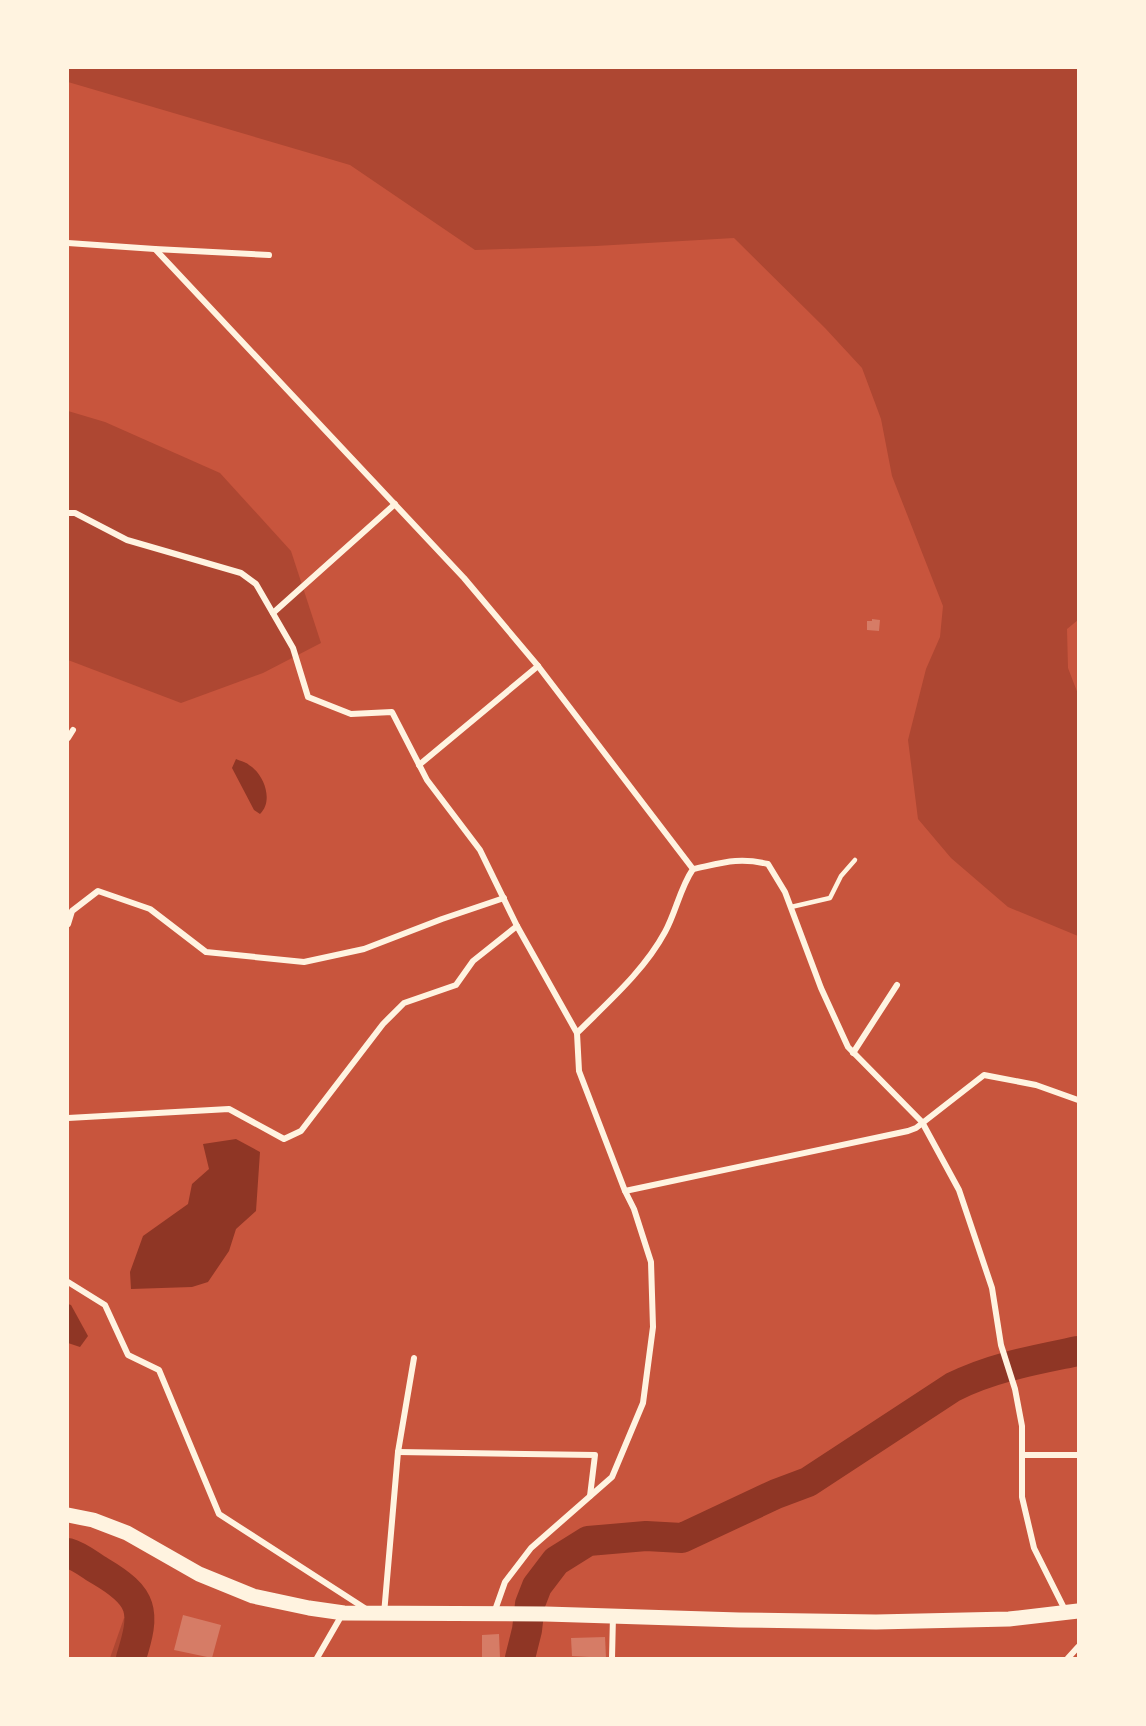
<svg xmlns="http://www.w3.org/2000/svg" width="1146" height="1726" font-family="'Fira Sans Condensed',sans-serif">
	<style>
		.green { fill: #ae4732 }
		.water { fill: #8f3625 }
		.lines { fill: none; stroke-linecap: round; stroke-linejoin: round }
		.river { stroke: #8f3625; stroke-width: 30 }
		.building { fill: #d67c66 }
		.service { stroke: #fff3e0; stroke-width: 4.5 }
		.minor { stroke: #fff3e0; stroke-width: 6 }
		.primary { stroke: #fff3e0; stroke-width: 15 }
	</style>
	<rect width="100%" height="100%" fill="#c8553d"/>
	<g class="green">
		<path d="M68,68h1010v552l-11,9 1,39 10,26v242l-70,-29 -57,-49 -33,-39 -10,-79 18,-71 14,-32 3,-31 -51,-130 -11,-57 -19,-51 -37,-40 -91,-90 -138,8 -121,4 -125,-85 -282,-83z"/>
		<path d="M68,411l37,11 115,51 71,78 30,92 -58,30 -82,30 -113,-43z"/>
		<path d="M124,1618l10,4 -6,27 -5,9h-13z"/>
	</g>
	<g class="water">
		<path d="M236,759c4,2 10,3 13,6 15,9 25,36 11,49l-6,-4 -22,-42z"/>
		<path d="M236,1139l24,13 -4,59 -20,18 -7,22 -21,31 -16,5 -61,2 -1,-17 13,-36 45,-32 4,-20 17,-15 -6,-25z"/>
		<path d="M68,1304l3,1 17,31 -8,11 -12,-4z"/>
	</g>
	<g class="lines">
		<g class="river">
			<path d="M68,1553c11,3 22,12 32,18 44,26 46,40 31,87"/>
			<path d="M520,1658l7,-28 3,-26 7,-18 19,-25 32,-20 58,-5 36,2 94,-44 32,-12 145,-95c40,-20 82,-27 125,-36"/>
		</g>
	</g>
	<g class="building">
		<path d="M872,619l8,1 -1,11 -12,-1v-9h5z"/>
		<path d="M183,1615l38,10 -9,33 -38,-8z"/>
		<path d="M499,1634l1,24h-18v-23z"/>
		<path d="M605,1637l1,21 -34,-2 -1,-18z"/>
	</g>
	<g class="lines">
		<path class="service" d="M791,907l39,-9 11,-22 14,-16"/>
		<g class="minor">
			<path d="M68,243l87,6 309,329 74,88 155,203c-13,19 -17,43 -28,63 -21,39 -57,70 -88,101l2,38 46,120 9,18 17,53 2,65 -10,76 -31,74 -81,71 -26,34 -11,31"/>
			<path d="M155,249l114,6"/>
			<path d="M68,513h7l52,27 114,33 15,11 37,64 15,49 43,17 41,-2 35,68 53,70 37,76 60,107"/>
			<path d="M273,613l122,-109"/>
			<path d="M68,738l5,-8"/>
			<path d="M419,765l119,-99"/>
			<path d="M693,869c29,-6 45,-12 75,-5l17,28 36,96 27,59 74,75 37,68 33,98 9,57 14,44 7,37v71l12,51 32,64"/>
			<path d="M68,924l4,-13 26,-20 52,18 56,43 98,10 60,-13 78,-30 62,-21"/>
			<path d="M853,1053l44,-68"/>
			<path d="M68,1118l161,-9 55,30 17,-8 82,-107 21,-21 52,-18 17,-24 44,-35"/>
			<path d="M625,1191l283,-60 8,-3 68,-53 52,10 42,15"/>
			<path d="M68,1282l37,23 23,50 31,15 60,144 147,95"/>
			<path d="M398,1452l197,3 -5,41"/>
			<path d="M1022,1455h56"/>
			<path d="M384,1614l14,-162 16,-94"/>
			<path d="M317,1658l26,-45"/>
			<path d="M612,1658l1,-42"/>
			<path d="M1068,1658l10,-11"/>
		</g>
		<path class="primary" d="M68,1515l25,5 34,13 72,41 54,22 56,12 35,5 202,1 193,6 137,2 133,-3 69,-8"/>
	</g>
	<rect width="1146" height="1726" fill="none" stroke="#fff3e0" stroke-width="138"/>
</svg>
